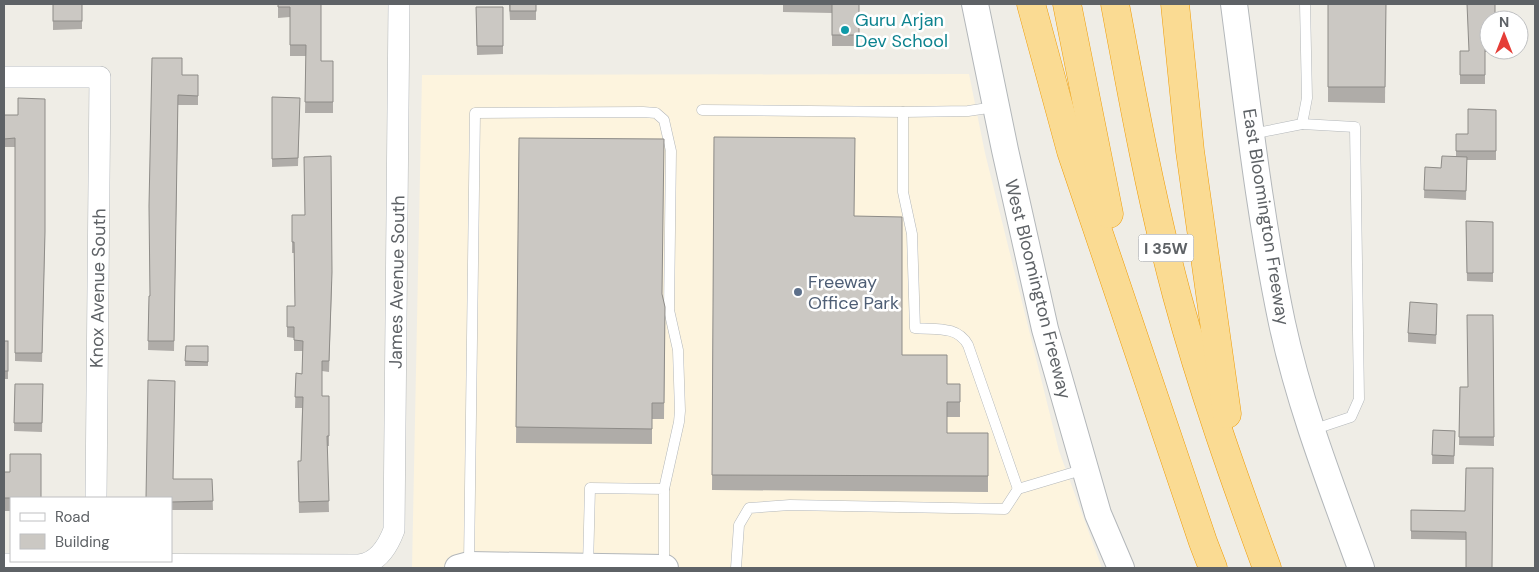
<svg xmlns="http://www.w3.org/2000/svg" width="1539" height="572" font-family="'DM Sans',sans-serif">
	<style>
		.commercial { fill: #fdf4de }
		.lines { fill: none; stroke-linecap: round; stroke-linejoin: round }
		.service-casing { stroke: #b3b7ba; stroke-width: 11 }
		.minor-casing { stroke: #b3b7ba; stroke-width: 22 }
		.tertiary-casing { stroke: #b3b7ba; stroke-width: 28 }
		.motorway-casing { stroke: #ef9c07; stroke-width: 29 }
		.service { stroke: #fff; stroke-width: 10 }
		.minor { stroke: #fff; stroke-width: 21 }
		.tertiary { stroke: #fff; stroke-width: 26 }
		.motorway { stroke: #fadb93; stroke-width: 28 }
		.wall { fill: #afaca8 }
		.building { fill: #cbc8c3; stroke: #8e8c88 }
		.culture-dot { fill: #0f9aa8; stroke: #fff; stroke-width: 2 }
		.service-dot { fill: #5c6f8a; stroke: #fff; stroke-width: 2 }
		.labels { text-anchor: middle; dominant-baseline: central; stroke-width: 5; stroke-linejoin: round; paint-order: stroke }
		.shield { fill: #fff; stroke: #8e9194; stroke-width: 1 }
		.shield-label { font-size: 16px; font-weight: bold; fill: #5e6266 }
		.culture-label { font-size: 18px; fill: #0d838f; stroke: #fff; text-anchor: start }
		.street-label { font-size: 18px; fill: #5e6266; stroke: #fff }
		.service-label { font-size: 18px; fill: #4e5e75; stroke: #fff; text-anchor: start }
	</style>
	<rect width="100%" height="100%" fill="#efede6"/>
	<path class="commercial" d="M969,74l16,79 74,298 43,117h-690l10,-493z"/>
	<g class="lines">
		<defs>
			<g id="service">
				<path d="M702,110l201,2 65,-1 27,-4"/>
				<path d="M903,112v80l9,42 3,94c20,2 42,-3 53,17l50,144"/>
				<path d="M1302,124l53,3 4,272 -8,18 -39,13"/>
				<path d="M1252,134l50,-10 5,-26 -2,-94"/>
				<path d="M469,564l6,-451 168,-1 13,1 8,7 7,31 -2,159 9,40 2,61 -1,11 -15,67"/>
				<path d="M588,567l2,-79 74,1v78"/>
				<path d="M736,568l3,-43 10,-17 41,-3 215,4 13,-20 67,-20"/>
			</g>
			<g id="minor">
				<path d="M4,77h96l-4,421"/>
				<path d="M4,564l355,1c19,-2 29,-19 35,-35l5,-526"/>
			</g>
			<g id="tertiary">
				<path d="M975,4l30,146 40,179 53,185 23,54"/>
				<path d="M1234,4c14,106 26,214 48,319 18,84 50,165 79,245"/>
				<path d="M458,568l11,-3 196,3"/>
			</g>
			<g id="motorway">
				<path d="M1031,4l40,147 132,391 10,26"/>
				<path d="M1067,4l42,210"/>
				<path d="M1115,4c18,97 36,195 62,292 25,92 57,182 90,272"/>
				<path d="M1175,4l15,147 37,263"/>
			</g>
		</defs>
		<use href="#service" class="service-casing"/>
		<use href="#minor" class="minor-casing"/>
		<use href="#tertiary" class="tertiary-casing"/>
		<use href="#motorway" class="motorway-casing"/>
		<use href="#service" class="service"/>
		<use href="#minor" class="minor"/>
		<use href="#tertiary" class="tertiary"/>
		<use href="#motorway" class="motorway"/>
	</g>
	<g class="wall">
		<path d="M53,4h29v25l-29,1z"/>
		<path d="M278,4h43v57h12v52h-28l1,-57h-16v-39l-12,1z"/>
		<path d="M509,4h27v16h-26z"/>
		<path d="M783,4h76v42h-27v-33l-49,-1z"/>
		<path d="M1328,4h58l-1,99 -57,-1z"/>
		<path d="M476,7h27v47l-26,1z"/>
		<path d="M1489,20v30h7v2h-11v32h-25v-33h9z"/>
		<path d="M152,58l30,17h16v30h-20l-4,246 -26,-1 1,-54h1z"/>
		<path d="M272,97l28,1 -2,68 -26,1z"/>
		<path d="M1496,110v50h-29l-1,40 -42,-2 1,-31 16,1 15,-12v-22h12z"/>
		<path d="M4,115h14l27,125 -3,122 -27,-1v-214h-11z"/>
		<path d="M714,137l140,79 48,139 45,29h13v33h-13v16h41v59l-276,-2z"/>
		<path d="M519,138l143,157 3,12 -1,112h-12v25l-136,-1z"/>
		<path d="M292,215h13l27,68 -3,89 -7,-1v25h7v50h-2l2,66 -30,1 -1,-52h3l1,-53h-7l1,-35 6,1 1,-23h-9v-13l-7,-1v-10l8,-21 -1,-53h-2z"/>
		<path d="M1466,221l27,1v60l-26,-1z"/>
		<path d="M1437,312l-1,32 -28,-2v-9z"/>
		<path d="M1493,315l1,131 -35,-1 1,-58h8z"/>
		<rect x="4" y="341" width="4" height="38"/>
		<path d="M186,346h22v20h-23z"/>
		<path d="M15,384h28l-1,48 -28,-1z"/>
		<path d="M1433,430l22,1 -1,33h-22z"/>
		<path d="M1466,468v72l-55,-1v-29l54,1z"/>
		<path d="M4,472l7,26v13h-7z"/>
		<path d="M173,479h39l1,31h-42v-12z"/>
	</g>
	<g class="building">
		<rect x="53" y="4" width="29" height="17"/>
		<path d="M278,4h43v57h12v41h-28l1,-57h-16v-38h-12z"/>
		<rect x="510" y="4" width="26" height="7"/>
		<rect x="832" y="4" width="27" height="31"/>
		<path d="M1328,4h58l-1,83h-57z"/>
		<path d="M1467,4h28v16h-6v24h-4v31h-25v-24h9z"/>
		<path d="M476,7h27v39h-26z"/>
		<path d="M152,58h30v17h16v21l-20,-1 -4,246h-26l1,-45h1l-1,-90z"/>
		<path d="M272,97l28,1 -2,60 -26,1z"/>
		<path d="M18,98l27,1v133l-3,121h-27v-215l-11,1v-24h14z"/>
		<path d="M1468,109l28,1v41h-40v-17h12z"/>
		<path d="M714,137l141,1 -1,78 48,1v138h45v29h13v18h-13v31h41v43l-276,-1z"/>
		<path d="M519,138l145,1 -2,155 3,13 -1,96h-12v26l-136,-2z"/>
		<path d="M331,156l1,116 -3,89h-7v35h7v40h-2l2,65 -30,1 -1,-41h3l2,-64h-8l1,-24 6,1 1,-33 -9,-1v-13h-7v-21h8l-1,-64h-2v-27h13l-1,-58z"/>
		<path d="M1442,156l25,1 -1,34 -42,-1 1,-23 16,1z"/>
		<path d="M1466,221l27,1v51h-26z"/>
		<path d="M1410,302l27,2 -1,31 -28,-2z"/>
		<path d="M1467,315h26l1,122h-35l1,-50h8z"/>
		<rect x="4" y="341" width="4" height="30"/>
		<path d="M186,346h22v16l-23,-1z"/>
		<path d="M148,380l27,1 -2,98h39l1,22 -42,1v-4h-25z"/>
		<path d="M15,384h28l-1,39h-28z"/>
		<path d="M1433,430l22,1 -1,25 -22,-1z"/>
		<path d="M10,454h31v44h-37v-26h6z"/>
		<path d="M1466,468h27l-1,100h-26v-36l-55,-1v-21l54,1z"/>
	</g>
	<circle class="culture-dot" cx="845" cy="30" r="5"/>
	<circle class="service-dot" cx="798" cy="292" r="5"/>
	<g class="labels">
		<rect class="shield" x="1138.5" y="234.5" width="55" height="27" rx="4"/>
		<g class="shield-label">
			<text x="1166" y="248">I 35W</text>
		</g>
		<g class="culture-label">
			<text x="855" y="20">Guru Arjan<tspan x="855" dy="21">Dev School</tspan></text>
		</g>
		<g class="street-label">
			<text transform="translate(1266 217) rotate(81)">East Bloomington Freeway</text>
			<text transform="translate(397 282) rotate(-89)">James Avenue South</text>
			<text transform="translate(98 288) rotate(-89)">Knox Avenue South</text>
			<text transform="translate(1038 289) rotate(76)">West Bloomington Freeway</text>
		</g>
		<g class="service-label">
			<text x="808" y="282">Freeway<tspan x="808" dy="21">Office Park</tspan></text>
		</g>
	</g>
	<rect width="1539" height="572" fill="none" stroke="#5e6266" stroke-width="10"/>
	<rect x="10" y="497" width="162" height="65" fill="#ffffff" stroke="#bfc0c2"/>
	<rect x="20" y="513" width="25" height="8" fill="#ffffff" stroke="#bfc0c2"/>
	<text x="55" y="522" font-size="15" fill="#5e6266">Road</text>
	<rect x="20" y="534" width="25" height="15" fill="#cbc8c3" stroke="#bfc0c2"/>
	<text x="55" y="547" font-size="15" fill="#5e6266">Building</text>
	<g transform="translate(1504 35)"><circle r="24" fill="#ffffff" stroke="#bfc0c2"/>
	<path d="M0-4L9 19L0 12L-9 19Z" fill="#e53d37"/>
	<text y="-8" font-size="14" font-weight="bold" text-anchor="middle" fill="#5e6266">N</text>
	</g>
</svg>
